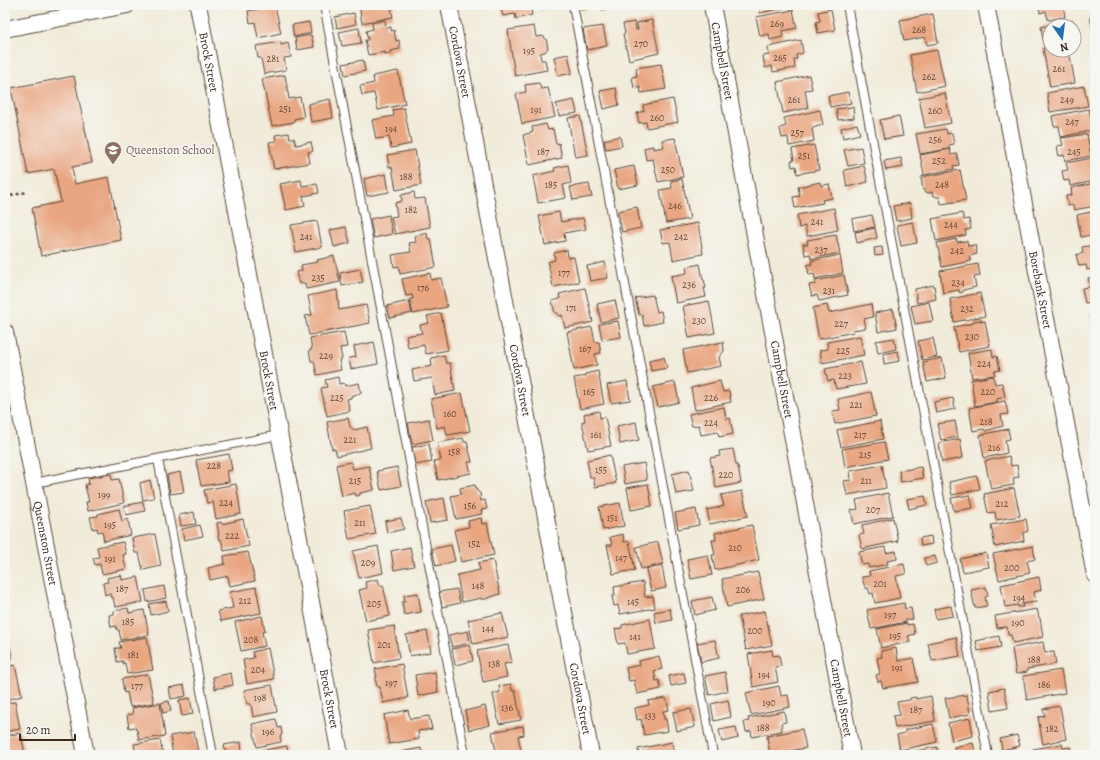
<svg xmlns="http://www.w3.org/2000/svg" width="1100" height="760" font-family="Alegreya,serif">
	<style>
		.building { fill: #e9a681 }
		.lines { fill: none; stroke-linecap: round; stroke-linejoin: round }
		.service-casing { stroke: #56473a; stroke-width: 10 }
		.minor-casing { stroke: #56473a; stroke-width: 18 }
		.path { stroke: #56473a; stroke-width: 2.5; stroke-dasharray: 3 3; stroke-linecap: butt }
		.service { stroke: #fff; stroke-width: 8 }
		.minor { stroke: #fff; stroke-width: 16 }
		.labels { text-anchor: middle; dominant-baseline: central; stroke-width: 3; stroke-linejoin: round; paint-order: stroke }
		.number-label { font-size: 10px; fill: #664937 }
		.street-label { font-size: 12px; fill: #3b2a1e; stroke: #f6f6f2 }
		.education-label { font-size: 12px; fill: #785e54; stroke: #f6f6f2; text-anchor: start }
	</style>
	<rect width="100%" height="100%" fill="#f6f6f2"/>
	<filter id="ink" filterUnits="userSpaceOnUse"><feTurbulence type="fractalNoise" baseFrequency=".025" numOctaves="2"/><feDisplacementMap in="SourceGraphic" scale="8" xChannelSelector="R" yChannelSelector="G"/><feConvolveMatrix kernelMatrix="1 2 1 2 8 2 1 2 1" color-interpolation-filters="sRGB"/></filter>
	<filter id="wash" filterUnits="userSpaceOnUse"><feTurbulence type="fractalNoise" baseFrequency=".012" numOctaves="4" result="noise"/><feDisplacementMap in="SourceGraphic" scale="16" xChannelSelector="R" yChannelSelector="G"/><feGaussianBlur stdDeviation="0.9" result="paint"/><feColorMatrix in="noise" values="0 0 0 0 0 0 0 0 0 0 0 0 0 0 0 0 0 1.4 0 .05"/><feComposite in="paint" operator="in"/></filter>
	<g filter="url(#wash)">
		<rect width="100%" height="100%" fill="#f1ebd9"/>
		<g id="blocks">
			<g class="building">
				<path d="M359,5h35l1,3h-4l2,9 -31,6z"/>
				<path d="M500,5h30l2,10 -16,4 -1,-5 -12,2z"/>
				<path d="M538,5h21v1l-20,4z"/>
				<path d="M580,5h42v1l-20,4 -1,-4 -20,4z"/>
				<path d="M759,5h30v2l-29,6z"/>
				<path d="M1039,5h24l2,12 -17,3 -2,-9 -6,2z"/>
				<path d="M275,6l6,27 -23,5 -3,-16 -5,1 -2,-12z"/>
				<path d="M831,9l4,21 -17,3 -2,-11 4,-1 -2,-9z"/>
				<path d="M793,10l4,18 -15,3 1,6 -13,3 -1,-6 -9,2 -4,-19z"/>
				<path d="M354,13l2,11 -19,4 -2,-11z"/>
				<path d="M933,14l5,29 -11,2 -2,-8 -21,4 -4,-21z"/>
				<path d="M1095,16v19h-1l-4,-18z"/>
				<path d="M385,20l1,8 5,-1v4l3,-1 2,11 3,-1 1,9 -10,2 1,2 -6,1v-2l-17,3 -3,-15h3l-2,-9 7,-2 -1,-6z"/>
				<path d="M652,20l7,33 -30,7 -6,-26 2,-1 -2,-9 12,-2 1,8h2l-1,-7z"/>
				<path d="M1073,21l1,5h-23v-1z"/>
				<path d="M309,22l2,11 -17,4 -2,-12z"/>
				<path d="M1050,25v20l-6,1 -3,-19z"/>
				<path d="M534,26l2,11 7,-1 3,3 2,9 -3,4 -5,1 1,7h4l2,10 -32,6 -7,-46z"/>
				<path d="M603,26l4,20 -20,4 -4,-21z"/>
				<path d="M359,28l2,15 -19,3 -3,-14z"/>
				<path d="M311,35l3,12 -17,3 -2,-12z"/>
				<path d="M801,40l2,13 -7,2 1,4h-3l1,9 -22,4 -1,-6 -7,2 -2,-12 6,-1 -1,-8z"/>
				<path d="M281,42v3l7,-2 3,14 -7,1 2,12 -22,4 -3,-16h-3l-2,-12z"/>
				<path d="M1050,47v3h9l1,3 9,-2 6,32 -25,4 -7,-39z"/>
				<path d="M937,50l8,36 -28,6 -7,-37z"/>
				<path d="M568,54l4,19 -14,3 -4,-19z"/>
				<path d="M363,60l2,11 -20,4 -2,-11z"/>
				<path d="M661,64l5,25 -25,4 -1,-6 -6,1 -2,-11 5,-1 -1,-8z"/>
				<path d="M398,71l7,33 -27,6 -4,-17 -12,2 -2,-9 14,-3 -1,-7z"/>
				<path d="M285,75l4,24 11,-2 4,20 -10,2v3l-22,4 -10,-47z"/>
				<path d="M809,75l3,14 -7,1 3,18 -25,5 -6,-31z"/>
				<path d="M74,76l18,87 -20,4 3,17 34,-7 12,63 -80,16 -9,-48 29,-6 -7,-33 -26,5 -17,-86z"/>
				<path d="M539,83l2,6 7,-1 7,29 -33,7 -6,-30 10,-2 -1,-7z"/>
				<path d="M1084,86l4,20 -38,6 -3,-19z"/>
				<path d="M616,88l3,17 -15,4 -4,-18z"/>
				<path d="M848,92l3,11 -21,4 -2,-11z"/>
				<path d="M945,93l6,30 -26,5 -6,-30z"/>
				<path d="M330,99l3,19 -22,4 -3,-18z"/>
				<path d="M673,99l5,23 -31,6 -1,-6 -7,1 -2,-10 7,-2 -1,-6z"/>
				<path d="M574,100l3,13 -18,3 -3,-12z"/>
				<path d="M853,107l1,11 -16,2 -2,-11z"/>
				<path d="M404,108l7,36 -20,4 -2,-11 -13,2 -4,-19 22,-4 -1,-6z"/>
				<path d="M1089,109l5,21 -33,7 -2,-11h-5l-2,-10z"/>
				<path d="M820,110l3,15 -11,3 2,13 -25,5 -1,-9 -6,1 -2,-10 6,-2 -2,-8z"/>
				<path d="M580,116l8,39 -13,2 -7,-39z"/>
				<path d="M899,116l4,20 -19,3 -4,-19z"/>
				<path d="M546,124l2,6 5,-1 3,15 3,-1 3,15 -33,7 -6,-30 10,-3 -1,-5z"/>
				<path d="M857,124l3,10 -17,4 -2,-10z"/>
				<path d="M946,129l1,5 5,-1 2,11 -5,1v4l-29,5 -4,-20z"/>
				<path d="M289,133l1,5h4l2,7 15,-3 2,9 -5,1 2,11 -36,6 -5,-27 7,-1 -1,-6z"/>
				<path d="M1087,134l4,22 -26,5 -1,-6 -5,1 -2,-10 6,-1 -2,-7z"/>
				<path d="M620,136l2,10 -16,3 -2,-9z"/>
				<path d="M675,138l8,39 -25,5 -5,-23 -7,1 -2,-12 9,-2v3l11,-2 -2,-7z"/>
				<path d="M814,145l5,25 -22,4 -1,-8 -4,1 -1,-6 3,-1 -2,-11z"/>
				<path d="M861,147l3,16 -16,3 -4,-16z"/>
				<path d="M950,149l1,6 6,-1 2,11 -6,1 1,3 -30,6 -4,-20z"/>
				<path d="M415,150l6,35 -25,5 -4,-23h-3l-2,-12z"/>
				<path d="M901,158l2,9 -17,3 -2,-9z"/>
				<path d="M1092,158l3,23 -25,5 -1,-6 -5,1 -2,-10 6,-1 -2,-7z"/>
				<path d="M568,165l3,18 -8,2 3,13 -28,5 -5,-27 22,-5 -1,-3z"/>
				<path d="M634,166l4,19 -20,4 -4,-19z"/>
				<path d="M864,166l4,16 -21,5 -3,-17z"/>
				<path d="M960,170l6,30 -25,4 -1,-7h-3l-4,-2 -1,-3 -4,1 -5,-3 -2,-13z"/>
				<path d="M386,174l3,18 -22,4 -3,-17z"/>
				<path d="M682,179l8,40 -24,4 -6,-33 12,-2 -1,-7z"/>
				<path d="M301,180l1,6 15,-2 2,9 -16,3 2,10 -19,4 -6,-26z"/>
				<path d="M820,182l1,4 8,-2 3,14 -10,2 1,3 -28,5 -2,-11 7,-1 -2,-9z"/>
				<path d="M1095,183v23l-21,4 -1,-5 -5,1 -2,-10 6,-1 -1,-7z"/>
				<path d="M589,184l3,13 -19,3 -3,-13z"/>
				<path d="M414,192l1,7 10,-1 5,29 -35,7 -4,-17 6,-1 -2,-13 7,-2 -1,-6z"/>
				<path d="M910,203l2,15 -16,3 -3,-15z"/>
				<path d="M637,207l4,21 -19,4 -4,-21z"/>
				<path d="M834,208l4,22 -31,6 -2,-10 -6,2 -2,-13z"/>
				<path d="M1095,211v23l-14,3 -4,-22z"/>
				<path d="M559,212l2,10 22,-4 3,11 -22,4 1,8 -20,4 -6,-29z"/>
				<path d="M962,213l2,7 5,-1 2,10 -6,1 1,5 -30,6 -4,-22z"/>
				<path d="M389,215l3,19 -18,4 -4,-19z"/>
				<path d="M872,215l3,12 -21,4 -2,-12z"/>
				<path d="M317,221l5,26 -26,5 -5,-27z"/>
				<path d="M913,222l4,21 -16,3 -4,-21z"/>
				<path d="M698,223l5,31 -30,6 -3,-18 -7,1 -3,-13z"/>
				<path d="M346,227l4,16 -16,4 -4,-17z"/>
				<path d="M875,228l2,10 -20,5 -2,-11z"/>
				<path d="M427,233l1,6h3l5,28 -36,7 -1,-8 -5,1 -2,-12 19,-3 -2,-9 7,-1 -1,-6z"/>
				<path d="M836,235l4,18 -29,6 -1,-5 -5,1 -2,-11h5l-1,-4z"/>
				<path d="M956,239l1,3 10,-1 1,5 7,-1 2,9 -8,2 2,5 -29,6 -5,-24z"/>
				<path d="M1095,245v23l-8,2 -1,-5 -7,1 -3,-11 7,-2 -1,-6z"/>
				<path d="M882,247l1,8 -8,1 -1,-8z"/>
				<path d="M567,250l1,8 6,-1 5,25 -26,5 -5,-25 7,-2 -1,-7z"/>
				<path d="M840,255l3,18 -28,6 -1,-5 -5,1 -2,-10 5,-1 -1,-3z"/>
				<path d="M334,256l6,26 -34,7 -1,-6 -6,1 -3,-12 6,-1 -1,-6 17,-3 -1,-2z"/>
				<path d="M605,262l3,16 -18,3 -3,-15z"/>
				<path d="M700,264l3,16h1l2,8h-2l2,9 -30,6 -5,-27 16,-3 -1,-6z"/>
				<path d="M978,264l2,12 -6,1 2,10 -13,3v2l-3,1 -1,-3 -16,3 -3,-22z"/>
				<path d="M360,269l3,13 -21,4 -2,-13z"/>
				<path d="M430,273l1,7 10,-2 6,29 -34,7 -3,-15h3l-1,-4 -6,1 -4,-17z"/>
				<path d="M844,275l4,20 -29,6 -2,-6 -5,1 -3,-11 7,-1 -1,-3z"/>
				<path d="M1095,277v24l-10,2 -3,-15 8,-1 -2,-9z"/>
				<path d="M934,285l2,14 -19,4 -2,-14z"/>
				<path d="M585,288l8,34 -28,6 -3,-13 -4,1v-3h-3l-3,-12 8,-2 -1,-5z"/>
				<path d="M337,290l2,20 27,-5 4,18 -61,12 -4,-19 7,-1 -4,-19z"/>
				<path d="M980,293l5,23 -31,6 -4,-23z"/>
				<path d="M653,295l4,17 4,-1 2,11 -19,4 -2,-12 -3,1 -4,-17z"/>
				<path d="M615,300l4,18 -18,4 -4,-18z"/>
				<path d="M409,301l3,12 -22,5 -3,-12z"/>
				<path d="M709,301l6,32 -26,5 -6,-32z"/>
				<path d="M929,302l4,19 -18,3 -4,-18z"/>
				<path d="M871,304l2,13 -9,2 2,9 -13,2 1,2 -35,7 -6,-31 14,-3 2,8z"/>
				<path d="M893,309l4,19 -19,4 -3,-19z"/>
				<path d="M441,313l7,37 -22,4 -2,-9 -16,3 -2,-12 16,-3 -2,-8 9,-2 -2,-7z"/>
				<path d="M1095,314v19l-2,1 -3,-19z"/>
				<path d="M981,320v2l4,-1 5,25 -31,6 -5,-25 20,-4v-2z"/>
				<path d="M618,321l3,16 -19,3 -3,-16z"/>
				<path d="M592,327l3,15h4l2,11 -6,1 2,11 -23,5 -7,-38z"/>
				<path d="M344,332l3,15 -7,1 2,11 -3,1 2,10 -24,5 -3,-14h-3l-2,-11h3l-2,-12z"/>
				<path d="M860,336l4,19 -42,8 -2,-13 8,-1 -1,-7z"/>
				<path d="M894,338l2,11 -18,4 -2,-12z"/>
				<path d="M933,338l4,19 -15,3 -4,-19z"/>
				<path d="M374,342l4,22 -27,5 -2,-11 7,-1 -2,-11z"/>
				<path d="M723,342l1,9 -5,6 2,9 -34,7 -4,-23z"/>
				<path d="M992,349l1,8 4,-1 3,14 -6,1 1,4 -23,3 -4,-25z"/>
				<path d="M898,351l2,10 -16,3 -1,-10z"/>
				<path d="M444,355l2,8h4l5,28 -20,4 -3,-17 -18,3 -2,-11 20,-4 -1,-8z"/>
				<path d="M664,357l3,11 -16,3 -2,-11z"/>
				<path d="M942,358l4,20 -19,4 -4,-20z"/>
				<path d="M861,362l5,22 -30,5 -2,-9 -6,1 -3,-12z"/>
				<path d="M598,371l6,33 -24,5 -6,-31 12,-2 -1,-2z"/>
				<path d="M993,376l2,8 7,-1 3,14 -8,2v3l-22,4 -4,-26z"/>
				<path d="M338,377l1,7 5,-1 1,3 14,-3 2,10 -10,3v2l-4,1 3,12 -23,5 -6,-28 6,-1 -2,-7z"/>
				<path d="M627,381l3,19 -19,3 -4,-18z"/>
				<path d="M720,381l3,11 6,-1 2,11 -36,8 -4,-22z"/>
				<path d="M675,382l4,20 -21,5 -5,-20z"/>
				<path d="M871,392l5,24 -41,8 -3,-13 8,-1 -2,-11z"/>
				<path d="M462,393l8,38 -23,4 -2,-9 -8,2 -6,-29z"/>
				<path d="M953,398l2,11 -19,4 -2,-11z"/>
				<path d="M1005,401l3,13 -7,1 2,11 -18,5 -1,-2 -11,2 -4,-23z"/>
				<path d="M724,407l2,12 4,-1 3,16 -14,3 -1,-5 -17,3 -2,-10 -7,1 -3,-12z"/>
				<path d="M599,411l1,7 5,-1 6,29 -23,4 -6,-28 3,-1 -1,-7z"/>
				<path d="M348,418l2,9 4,3 13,-3 4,21 -34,8 -2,-7h-3l-5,-27z"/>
				<path d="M429,419l4,21 -21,4 -4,-21z"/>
				<path d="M880,421l3,18 -42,8 -4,-17z"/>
				<path d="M955,421l3,16 -17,3 -4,-16z"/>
				<path d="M636,422l3,18 -19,4 -3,-18z"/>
				<path d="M1008,429l2,10 -5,1 2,13 -23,5 -4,-23z"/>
				<path d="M463,438l1,4h3l5,20h-4l3,11 -33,7 -4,-19 7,-1 -4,-17z"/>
				<path d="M960,439l3,19 -21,4 -3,-19z"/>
				<path d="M884,442l4,17 -43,8 -3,-18z"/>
				<path d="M429,444l3,18 -17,3 -3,-18z"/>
				<path d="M733,449l3,16 2,1 3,17 -25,5 -6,-30 10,-2 -1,-5z"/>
				<path d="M229,454l3,16 -5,1 2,11 -28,4 -5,-26z"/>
				<path d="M610,455l6,28 -21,4 -2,-10h-3l-3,-17z"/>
				<path d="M1009,456l2,10 6,-1 2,12 -6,1 1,7 -23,4 -6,-28z"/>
				<path d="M351,462l2,7 16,-3 5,24 -14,3v2l-4,1 -1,-3 -13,3 -6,-31z"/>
				<path d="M644,463l3,17 -22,4 -3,-17z"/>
				<path d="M882,465l4,23 -39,7 -3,-14 7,-1 -1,-9z"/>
				<path d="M397,467l4,19 -20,4 -4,-19z"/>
				<path d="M921,467l2,11 -22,4 -2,-11z"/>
				<path d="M689,470l5,21 -18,3 -4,-20z"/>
				<path d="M180,472l4,20 -14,2 -3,-19z"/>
				<path d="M111,474l1,6 7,-1 5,24 -36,8 -2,-9h3l-4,-17 4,-1 -1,-6z"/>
				<path d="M977,476l3,13 -28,6 -3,-13z"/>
				<path d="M150,480l4,18 -11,2 -3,-17z"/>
				<path d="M236,484l5,30 -25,5 -3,-17 -6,1 -3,-13z"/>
				<path d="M648,484l4,22 -21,4 -4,-22z"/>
				<path d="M475,485l2,6 3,2 1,8 4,-1 2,9 -6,1 1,4 -26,5 -5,-23 10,-2 -1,-6z"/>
				<path d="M1014,488l6,28 -24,4 -1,-8 -7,1 -4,-19z"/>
				<path d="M742,491l6,25 -38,8 -3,-14 17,-4 -3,-11z"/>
				<path d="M888,493l5,23 -39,8 -3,-14 7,-1 -2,-9z"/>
				<path d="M970,495l3,13 -19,3 -3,-13z"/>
				<path d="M925,496l2,9 -18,4 -2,-10z"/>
				<path d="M444,498l4,22 -18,3 -4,-21z"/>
				<path d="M143,502l2,9 -19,4 -2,-9z"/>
				<path d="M620,503l4,23 -21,4 -4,-23z"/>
				<path d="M370,506l6,28 -27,5 -5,-28z"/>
				<path d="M119,509l3,12 6,-2 3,16 -27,6 -2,-10 -4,1 -1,-4 -4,1 -3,-12 8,-1v-2z"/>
				<path d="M696,509l3,16 -21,4 -3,-16z"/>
				<path d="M194,512l2,12 -15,2 -2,-11z"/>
				<path d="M401,518l3,11 -17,4 -2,-12z"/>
				<path d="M481,518l1,6 5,-1 7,32 -33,7 -7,-32 15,-3 -1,-6z"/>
				<path d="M893,518l5,23 -36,8 -3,-14 5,-1 -2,-9z"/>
				<path d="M243,519l6,27 -25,5 -3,-12 -2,1 -1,-4 1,-1 -2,-12 4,-1 1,2z"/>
				<path d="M1026,519l2,12 -5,2 1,8 -29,6 -4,-22z"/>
				<path d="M200,525l3,11 -19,4 -2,-11z"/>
				<path d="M752,525l7,35 -44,10 -3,-15h3l-3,-15h4l-1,-7z"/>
				<path d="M155,534l6,32 -18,4 -4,-17h-4l-3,-15z"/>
				<path d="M623,534l1,8 5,-1 6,29 -22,4 -6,-29h5l-2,-8z"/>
				<path d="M931,536l1,8 -11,2 -1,-8z"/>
				<path d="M123,542l3,12 -3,1 3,14 -24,5 -2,-10 -5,1 -2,-7 6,-1 -2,-10z"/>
				<path d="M658,542l5,22 -22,5 -5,-22z"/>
				<path d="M451,545l4,16 -19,5 -4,-17z"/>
				<path d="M378,546l5,27 -24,5 -6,-27z"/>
				<path d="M1033,546l2,13 -8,2 3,12 -31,7 -6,-26z"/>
				<path d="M410,547l4,19 -20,4 -3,-19z"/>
				<path d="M885,547l1,6 10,-2 1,8 -10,2 1,3 -19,4 -1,-4 -6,1 -3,-13z"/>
				<path d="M248,552l7,29 -25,5 -2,-10 -18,4 -2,-12 17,-4 -1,-8z"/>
				<path d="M986,553l3,14 -26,5 -3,-13z"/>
				<path d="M708,555l4,20 -21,4 -4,-20z"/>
				<path d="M935,556l2,7 -11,3 -2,-8z"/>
				<path d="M493,560l7,34 -18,6v-2l-20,4 -5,-27 23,-5 -2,-7z"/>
				<path d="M904,564l2,10 -10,2 4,22 -25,5 -2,-10 -3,1 -2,-6h-3l-3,-11 8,-1 -1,-5z"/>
				<path d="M662,566l4,22 -15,3 -5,-22z"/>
				<path d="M758,572l6,27 -37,8 -5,-28z"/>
				<path d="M121,575l1,5 16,-3 5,25 -28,5 -2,-10h-3v-4l-5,2 -2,-12 5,-1 -1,-4z"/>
				<path d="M1039,577l2,13 -7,2 2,10 -14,2 1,3h-5v-2l-13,2 -4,-22z"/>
				<path d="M378,579l2,7 3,-1 7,31 -24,5 -7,-31 8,-2 -2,-6z"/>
				<path d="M643,582l2,15 8,-1 2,12 -35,6 -2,-9 -4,1 -2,-10h3l-1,-9z"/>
				<path d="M164,586l2,12 -19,4 -2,-12z"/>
				<path d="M256,587l5,26 -40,8 -3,-10 15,-3 -3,-16z"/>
				<path d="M986,587l2,9 -3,1 2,9 -12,2 -4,-18z"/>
				<path d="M457,589l3,14 -18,4 -3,-15z"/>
				<path d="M418,593l3,19 -17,3 -2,-13h3l-1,-7z"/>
				<path d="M712,597l3,13 -20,5 -3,-14z"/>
				<path d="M166,601l2,10 -17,4 -2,-11z"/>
				<path d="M904,603l1,6 6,-1 2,11 -7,1v2l-35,7 -4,-19z"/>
				<path d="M951,606l2,10 -17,3 -2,-10z"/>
				<path d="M128,608l1,5 15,-3 5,25 -28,5 -2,-10h-2l-1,-4 -5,1 -2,-12 5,-1v-3z"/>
				<path d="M670,609l2,11 -16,3 -2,-11z"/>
				<path d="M1037,609l2,9h1l3,19 -30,6 -2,-8h-3l-1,-8 -10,1 -2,-12z"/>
				<path d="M765,611l7,34 -26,5 -7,-34z"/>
				<path d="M502,613l6,24 -35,7 -5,-24z"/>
				<path d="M262,616l3,15 -3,1 3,14 -24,5 -6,-29z"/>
				<path d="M650,619l5,30 -28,5 -2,-11 -7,1 -3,-15 7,-1v-3z"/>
				<path d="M907,623v2l6,-1 2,10 -7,2 2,6 -29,6 -4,-19z"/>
				<path d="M394,626l5,32 -25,5 -6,-33z"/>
				<path d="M427,631l4,21 -21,4 -4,-21z"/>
				<path d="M468,631l2,12 -18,4 -3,-12z"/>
				<path d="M5,634h2l5,25 -7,1z"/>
				<path d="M999,636l2,11 -23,4 -2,-10z"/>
				<path d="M147,637l6,33 -26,4 -2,-11 -2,1v-3l-6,1 -2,-14h6l-2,-6z"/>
				<path d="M956,637l4,19 -28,5 -4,-18z"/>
				<path d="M715,640l4,18 -18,4 -4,-19z"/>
				<path d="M1043,642l2,11 9,-1 2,12 -29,5v3l-11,2 -4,-26z"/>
				<path d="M470,645l3,16 -18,4 -3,-16z"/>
				<path d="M508,645l4,17 -8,2 3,13 -24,5 -6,-31z"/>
				<path d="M268,648l6,31 -27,5 -4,-24 11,-2 -2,-6z"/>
				<path d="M896,648l2,13 15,-3 5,24 -35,6 -2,-7 -3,1 -2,-7 4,-1 -3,-16 5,-1 -1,-6z"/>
				<path d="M772,650l1,6 6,-1 2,11 -6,1 3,15 -25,5 -5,-33z"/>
				<path d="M659,656l3,13 -8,2 2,10 3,-1 2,9 -24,5 -3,-14 -5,1 -3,-13 14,-3 -1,-4z"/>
				<path d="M402,664l6,34 -25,5 -3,-16h-3l-2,-9 2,-1 -2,-8z"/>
				<path d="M15,665l7,31 -17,4v-33z"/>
				<path d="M1061,670l4,23 -38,7 -4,-24z"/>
				<path d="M435,672l3,20 -20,4 -3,-21z"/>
				<path d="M725,672l3,19 -19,4 -4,-19z"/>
				<path d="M231,673l2,12 -18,4 -2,-12z"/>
				<path d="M684,673l2,10 -15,3 -2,-10z"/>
				<path d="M148,674l6,29 -24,4 -3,-15 -3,1 -2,-14z"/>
				<path d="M511,684l1,7 3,-1 6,30 -22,4 -6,-30 7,-2 -1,-6z"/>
				<path d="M184,685l2,11 -15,3 -2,-11z"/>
				<path d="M272,685l5,27 -24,5 -2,-13h-4l-3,-14z"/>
				<path d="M779,686l2,10 7,-1 2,12 -39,8 -5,-22z"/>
				<path d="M1004,688l4,20 -16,3 -3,-20z"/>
				<path d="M967,695l3,19 -21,4 -4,-20z"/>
				<path d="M931,696l4,25 -40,7 -2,-12 7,-1 -3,-13 13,-2v-2l6,-1v2z"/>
				<path d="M190,698l3,16 -11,2 -3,-16z"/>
				<path d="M666,698l3,12 -6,1 1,8h2l2,12 -24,4 -3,-16 -4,1 -2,-12 14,-3 -1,-4z"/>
				<path d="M728,700l3,17 -17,4 -3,-17z"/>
				<path d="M169,701l2,10 -8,2 -2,-10z"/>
				<path d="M15,702l5,27 -15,3v-29z"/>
				<path d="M160,703l5,33 -26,4 -2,-10h-1l-1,-3 -6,1 -2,-13 6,-1 -1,-6z"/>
				<path d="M485,706l5,19 -21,5 -4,-19z"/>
				<path d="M1060,706l6,33 -23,5 -5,-27 7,-1 -2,-7z"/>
				<path d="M691,709l4,18 -18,4 -4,-19z"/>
				<path d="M408,710l2,9 19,-3 3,13 -14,2 1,8 -30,5 -5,-29z"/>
				<path d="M784,711l2,11 -5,1 1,8 -30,6 -1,-6 -5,1 -2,-10 5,-1 -1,-3z"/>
				<path d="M970,718l3,18 -21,5 -4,-18z"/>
				<path d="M276,719l2,9 3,-1 1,8 -2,1 1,6 -24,5 -5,-23z"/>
				<path d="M933,724l4,18 -37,8 -3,-15 8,-2v-3z"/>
				<path d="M523,726l1,9 -6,1 4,19h-43l17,-4 -4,-19z"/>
				<path d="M736,727l2,11 -16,4 -3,-12z"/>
				<path d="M802,729l4,19 -36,7 -3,-19z"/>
				<path d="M194,732l4,20 -25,3 -3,-19z"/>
				<path d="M21,733l4,22h-20v-19z"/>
				<path d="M1017,735l3,11 -18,4 -2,-11z"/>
				<path d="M160,740l3,15h-27l-2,-11z"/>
				<path d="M241,742l1,10 -16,3 -2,-10z"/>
				<path d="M672,742l2,11 3,-1v3h-38l-1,-6z"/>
				<path d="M973,743l3,12h-20l-2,-8z"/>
				<path d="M1062,744l1,4 7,-1 2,8h-38l-1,-6z"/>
				<path d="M287,746l1,9h-35v-3z"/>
				<path d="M937,747l1,8h-28v-3z"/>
				<path d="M421,748l1,7h-32v-1z"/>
				<path d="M797,751l1,4h-17v-1z"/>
				<path d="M1019,751v4h-18v-1z"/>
			</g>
		</g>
	</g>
	<g filter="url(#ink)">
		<use href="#blocks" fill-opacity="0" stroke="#56473a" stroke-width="1"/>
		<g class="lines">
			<defs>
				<g id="service">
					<path d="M324,5l141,750"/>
					<path d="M573,5l140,750"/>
					<path d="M847,5l141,750"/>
					<path d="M158,459l55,296"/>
					<path d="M34,483l245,-48"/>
				</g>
				<g id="minor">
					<path id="s1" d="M198,5l142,750"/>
					<path id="s2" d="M449,5l142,750"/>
					<path id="s3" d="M712,5l140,750"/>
					<path id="s4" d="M986,5l109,570"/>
					<path d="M5,29l122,-24"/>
					<path id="s5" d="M5,332l81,423"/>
				</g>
			</defs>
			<use href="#service" class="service-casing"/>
			<use href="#minor" class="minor-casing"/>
			<path class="path" d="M5,197l22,-5"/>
			<use href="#service" class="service"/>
			<use href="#minor" class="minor"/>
		</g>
	</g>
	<defs>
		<symbol id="school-pin" viewBox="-11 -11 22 30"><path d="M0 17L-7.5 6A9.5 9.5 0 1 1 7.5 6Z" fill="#8d6e63" stroke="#f6f6f2"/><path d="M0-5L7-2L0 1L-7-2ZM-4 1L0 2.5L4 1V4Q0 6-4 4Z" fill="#fff"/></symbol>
	</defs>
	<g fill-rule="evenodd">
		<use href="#school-pin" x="103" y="140" width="20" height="27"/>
	</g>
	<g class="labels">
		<g class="number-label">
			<text x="777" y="23">269</text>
			<text x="919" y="29">268</text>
			<text x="641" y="43">270</text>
			<text x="529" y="50">195</text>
			<text x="780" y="57">265</text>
			<text x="273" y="58">281</text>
			<text x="1059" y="68">261</text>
			<text x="929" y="76">262</text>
			<text x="794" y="99">261</text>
			<text x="1067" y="99">249</text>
			<text x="285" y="108">251</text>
			<text x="536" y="109">191</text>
			<text x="935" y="110">260</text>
			<text x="657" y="117">260</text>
			<text x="1072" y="121">247</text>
			<text x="391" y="128">194</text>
			<text x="797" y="132">257</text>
			<text x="935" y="139">256</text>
			<text x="543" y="151">187</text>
			<text x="1074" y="151">245</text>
			<text x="804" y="155">251</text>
			<text x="939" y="160">252</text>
			<text x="668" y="169">250</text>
			<text x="406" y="176">188</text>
			<text x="551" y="184">185</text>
			<text x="942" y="184">248</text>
			<text x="675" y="205">246</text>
			<text x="411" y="209">182</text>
			<text x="817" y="221">241</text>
			<text x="951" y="224">244</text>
			<text x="306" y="236">241</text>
			<text x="681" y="236">242</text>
			<text x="821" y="249">237</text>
			<text x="957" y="250">242</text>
			<text x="564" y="272">177</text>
			<text x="318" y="277">235</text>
			<text x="958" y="282">234</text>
			<text x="689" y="284">236</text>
			<text x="423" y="287">176</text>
			<text x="829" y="290">231</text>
			<text x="571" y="307">171</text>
			<text x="967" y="308">232</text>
			<text x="699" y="320">230</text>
			<text x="841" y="323">227</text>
			<text x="972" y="336">230</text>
			<text x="585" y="348">167</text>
			<text x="843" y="350">225</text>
			<text x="326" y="355">229</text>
			<text x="984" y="363">224</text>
			<text x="845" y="375">223</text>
			<text x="589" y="391">165</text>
			<text x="988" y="391">220</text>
			<text x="337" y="397">225</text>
			<text x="711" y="397">226</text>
			<text x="856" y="404">221</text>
			<text x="450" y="413">160</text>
			<text x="986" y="421">218</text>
			<text x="711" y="422">224</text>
			<text x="596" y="434">161</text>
			<text x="860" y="434">217</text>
			<text x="350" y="439">221</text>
			<text x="994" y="447">216</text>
			<text x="454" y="451">158</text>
			<text x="865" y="454">215</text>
			<text x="214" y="465">228</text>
			<text x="601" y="469">155</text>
			<text x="726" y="474">220</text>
			<text x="355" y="480">215</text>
			<text x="866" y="480">211</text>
			<text x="104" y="494">199</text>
			<text x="226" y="502">224</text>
			<text x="1002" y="503">212</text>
			<text x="470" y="505">156</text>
			<text x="873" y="509">207</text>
			<text x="612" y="517">151</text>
			<text x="360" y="522">211</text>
			<text x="110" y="524">195</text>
			<text x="232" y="535">222</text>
			<text x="474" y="543">152</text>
			<text x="735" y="547">210</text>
			<text x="621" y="557">147</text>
			<text x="110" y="558">191</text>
			<text x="368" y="562">209</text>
			<text x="1012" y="567">200</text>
			<text x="880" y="583">201</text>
			<text x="478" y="585">148</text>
			<text x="122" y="588">187</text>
			<text x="743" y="589">206</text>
			<text x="1019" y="597">194</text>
			<text x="245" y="600">212</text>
			<text x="633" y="601">145</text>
			<text x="374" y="603">205</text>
			<text x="890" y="614">197</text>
			<text x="128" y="621">185</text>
			<text x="1018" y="622">190</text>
			<text x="488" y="628">144</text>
			<text x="755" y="630">200</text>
			<text x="895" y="635">195</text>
			<text x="635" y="636">141</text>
			<text x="251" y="639">208</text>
			<text x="384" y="644">201</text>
			<text x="133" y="654">181</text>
			<text x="1034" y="659">188</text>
			<text x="494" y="663">138</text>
			<text x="897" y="667">191</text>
			<text x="258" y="669">204</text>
			<text x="764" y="674">194</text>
			<text x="391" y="682">197</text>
			<text x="1044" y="684">186</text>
			<text x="137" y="685">177</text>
			<text x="260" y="697">198</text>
			<text x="769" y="702">190</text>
			<text x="507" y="707">136</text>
			<text x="916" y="709">187</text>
			<text x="650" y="715">133</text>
			<text x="763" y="727">188</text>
			<text x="1052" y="728">182</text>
			<text x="268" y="731">196</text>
		</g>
		<g class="street-label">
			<text stroke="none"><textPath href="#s3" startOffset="57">Campbell Street</textPath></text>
			<text stroke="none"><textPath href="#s1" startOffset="58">Brock Street</textPath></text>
			<text stroke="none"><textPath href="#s2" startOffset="58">Cordova Street</textPath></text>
			<text stroke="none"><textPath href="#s4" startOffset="290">Borebank Street</textPath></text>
			<text stroke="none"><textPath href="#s1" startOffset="382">Brock Street</textPath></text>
			<text stroke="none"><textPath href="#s2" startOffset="382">Cordova Street</textPath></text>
			<text stroke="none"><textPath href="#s3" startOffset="381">Campbell Street</textPath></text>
			<text stroke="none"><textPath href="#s5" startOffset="215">Queenston Street</textPath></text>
			<text stroke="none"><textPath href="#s1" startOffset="706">Brock Street</textPath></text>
			<text stroke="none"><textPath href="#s2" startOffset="706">Cordova Street</textPath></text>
			<text stroke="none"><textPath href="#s3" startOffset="705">Campbell Street</textPath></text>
		</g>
		<g class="education-label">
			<text x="126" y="150">Queenston School</text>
		</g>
	</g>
	<rect width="1100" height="760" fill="none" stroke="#f6f6f2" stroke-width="20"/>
	<g transform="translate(1062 38) rotate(166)"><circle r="19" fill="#f6f6f2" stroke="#aba49d"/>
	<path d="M0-3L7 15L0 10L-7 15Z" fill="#1f6fb2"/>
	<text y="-6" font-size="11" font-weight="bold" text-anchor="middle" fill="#3b2a1e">N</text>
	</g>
	<path d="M20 734v6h55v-6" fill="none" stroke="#3b2a1e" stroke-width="2"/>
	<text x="26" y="734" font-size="12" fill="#3b2a1e" stroke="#f6f6f2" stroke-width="3" paint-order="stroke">20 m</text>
</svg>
